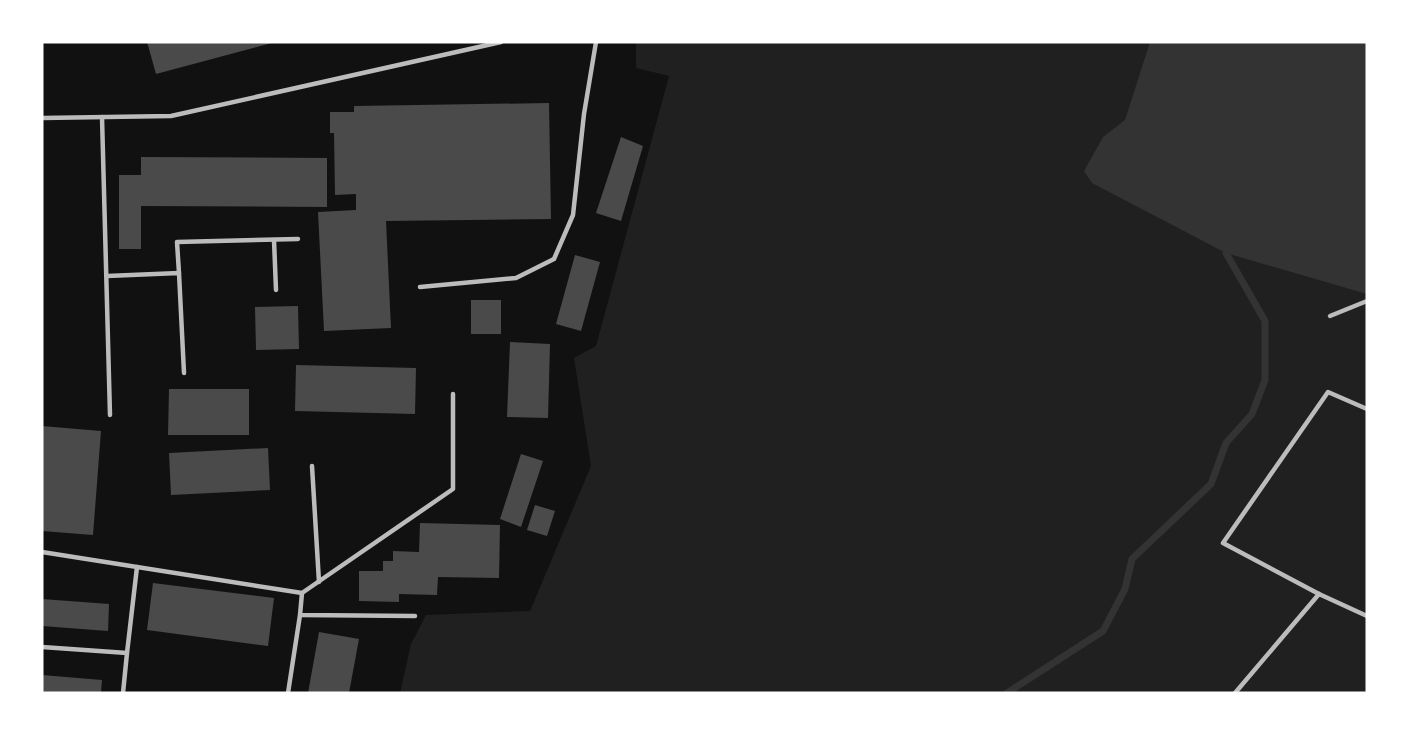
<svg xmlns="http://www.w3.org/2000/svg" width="1409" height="735" font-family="Merriweather,serif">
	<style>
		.green { fill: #202020 }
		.water { fill: #333 }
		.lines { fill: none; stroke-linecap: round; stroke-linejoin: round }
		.stream { stroke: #333; stroke-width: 7 }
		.building { fill: #4a4a4a }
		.service { stroke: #bcbcbc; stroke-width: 4.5 }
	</style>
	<rect width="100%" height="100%" fill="#111"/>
	<path class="green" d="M636,42h731v651h-967l11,-49 15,-29 104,-4 61,-145 -17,-108 22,-12 73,-270 -33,-8z"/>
	<path class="water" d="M1150,42h217v252l-141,-41 -134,-70 -8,-12 19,-34 22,-17z"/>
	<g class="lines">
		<path class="stream" d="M1007,693l96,-62 22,-42 7,-30 79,-75 15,-41 26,-29 13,-34v-59l-39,-68 3,-9"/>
	</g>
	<g class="building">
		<path d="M147,42h125v1l-116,31z"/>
		<path d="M549,103l2,116 -165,2 5,107 -67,3 -6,-119 38,-2v-16l-21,1 -1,-62h-4v-21h24v-6z"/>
		<path d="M621,137l22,9 -22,75 -25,-8z"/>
		<path d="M141,157l186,1v49l-186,-1v43h-22v-74h22z"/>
		<path d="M575,255l25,7 -19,69 -25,-7z"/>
		<rect x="471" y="300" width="30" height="34"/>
		<path d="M298,306l1,43 -43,1 -1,-43z"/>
		<path d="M510,342l40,2 -2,74 -41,-1z"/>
		<path d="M296,365l120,3 -1,46 -120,-3z"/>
		<path d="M169,389h80v46h-81z"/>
		<path d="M42,426l59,5 -8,104 -51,-4z"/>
		<path d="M268,448l2,42 -99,5 -2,-42z"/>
		<path d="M521,454l22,7 -22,66 -21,-8z"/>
		<path d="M535,505l20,6 -8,25 -20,-6z"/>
		<path d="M420,523l80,2 -1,53 -61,-1 -1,18 -38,-1v8l-40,-1v-30h24v-10h10v-10l26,1z"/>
		<path d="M153,583l121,15 -6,48 -121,-16z"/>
		<path d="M42,599l67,5 -1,27 -66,-5z"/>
		<path d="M319,632l40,7 -10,54h-41z"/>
		<path d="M42,675l60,5 -1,13h-59z"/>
	</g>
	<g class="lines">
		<g class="service">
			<path d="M102,117l8,298"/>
			<path d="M42,118l129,-2 330,-74"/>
			<path d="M274,240l2,50"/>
			<path d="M179,273l-2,-31 121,-3"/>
			<path d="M107,276l72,-3 5,100"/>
			<path d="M420,287l96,-9 38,-19 19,-44 11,-101 12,-72"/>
			<path d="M1330,316l37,-15"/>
			<path d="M1367,409l-39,-17 -105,151 96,51 48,22"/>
			<path d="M312,466l7,116"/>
			<path d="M42,552l260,41 151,-104v-95"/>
			<path d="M302,593l-2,22 115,1"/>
			<path d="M42,647l85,6 10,-86"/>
			<path d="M123,693l4,-40"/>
			<path d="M288,693l12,-78"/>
			<path d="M1235,693l84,-99"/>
		</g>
	</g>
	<rect width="1409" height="735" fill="none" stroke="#ffffff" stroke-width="87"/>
</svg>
